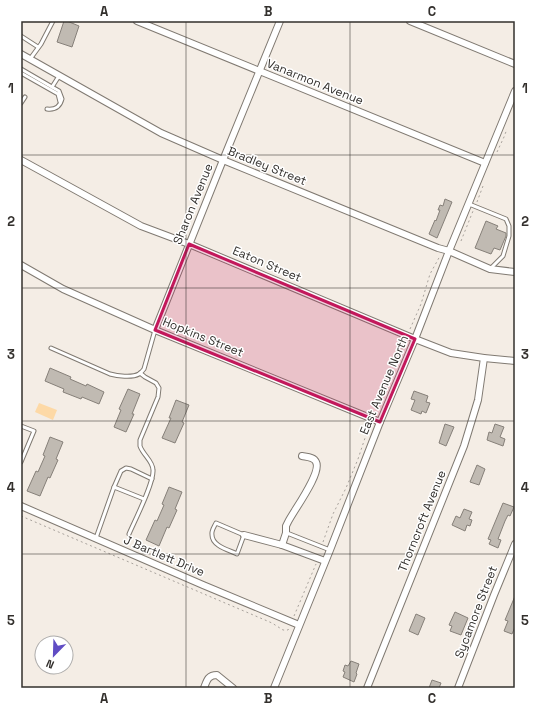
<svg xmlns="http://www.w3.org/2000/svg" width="536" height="709" font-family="'Space Grotesk',sans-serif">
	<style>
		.green { fill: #fdd9a6 }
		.building { fill: #c0bab2; stroke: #868079 }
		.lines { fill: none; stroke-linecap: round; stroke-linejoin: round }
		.lane-casing { stroke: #807a72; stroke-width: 5 }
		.street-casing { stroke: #807a72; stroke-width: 8 }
		.path { stroke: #a8a29c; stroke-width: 1; stroke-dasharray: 2 3; stroke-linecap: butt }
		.lane { stroke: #fff; stroke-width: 3 }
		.street { stroke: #fff; stroke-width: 6 }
		.marked { fill: #c2185b; fill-opacity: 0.2; stroke: #c2185b; stroke-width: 3; stroke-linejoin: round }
		.grid { fill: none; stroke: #33302d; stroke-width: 1; stroke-opacity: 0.55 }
		.labels { text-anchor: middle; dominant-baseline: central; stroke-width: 3; stroke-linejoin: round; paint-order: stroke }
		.street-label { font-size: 12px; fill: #33302d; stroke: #fff }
		.neatline { fill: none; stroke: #33302d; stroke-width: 1.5 }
		.grid-label { font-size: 13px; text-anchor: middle; font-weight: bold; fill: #33302d }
	</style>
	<rect width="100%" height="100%" fill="#f4ede5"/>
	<path class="green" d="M39,403l18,7 -4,10 -18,-8z"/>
	<g class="building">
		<path d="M64,21h3l12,5 -7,21 -15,-5z"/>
		<path d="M445,199l7,3 -15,36 -8,-4 6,-14 1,1 4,-11h-2l2,-5 3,1z"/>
		<path d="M486,221l12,5 -2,3 10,4v3l-6,14 -6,-2 -3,6 -16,-6z"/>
		<path d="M50,368l21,9 -1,2 16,7 1,-2 17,8 -5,12 -17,-7 -1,2 -18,-7 1,-3 -19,-8z"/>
		<path d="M128,389l12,5 -8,20h2l-8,18 -12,-5 7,-17 -2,-1z"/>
		<path d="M414,391l14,5 -2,6 4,1 -4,10 -4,-2 -1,3 -10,-4 4,-10 -4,-1z"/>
		<path d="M176,400l13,5 -7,17 2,1 -9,20 -13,-5 9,-20h-2z"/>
		<path d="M445,424l9,3 -8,19 -7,-3z"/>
		<path d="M495,424l9,3 -4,10 5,2 -2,7 -16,-6 2,-8 3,1z"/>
		<path d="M50,437l13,5 -7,17 2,1 -8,18 -2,-1 -8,19 -13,-5 9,-20 2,1 7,-16 -2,-1z"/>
		<path d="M477,465l8,4 -6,16 -9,-3z"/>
		<path d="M169,487l13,5 -7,17 2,1 -8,18 -2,-1 -8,19 -13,-6 9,-20 2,1 7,-16 -2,-1z"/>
		<path d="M503,503l11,4 -4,9 -2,-1 -3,6 -7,18 3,1 -3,8 -9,-4 2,-4 -3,-1z"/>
		<path d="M464,509l8,3 -3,7 3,1 -2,6 -3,-1 -2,6 -13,-6 4,-9 4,2z"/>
		<path d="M515,596v31l-3,7 -8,-3 4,-10 -3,-1z"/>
		<path d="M455,612l13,6 -7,17 -11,-4 2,-5 -3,-1z"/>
		<path d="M416,614l9,4 -7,17 -9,-4z"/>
		<path d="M351,661l8,3 -3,9 1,1 -3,8 -11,-5 2,-5 -2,-1 2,-6 3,1z"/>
		<path d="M432,680l9,3 -2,5h-10z"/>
	</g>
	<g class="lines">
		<defs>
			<g id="lane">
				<path d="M21,36l17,11"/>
				<path d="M30,59l11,-15 12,-23"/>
				<path d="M21,69l31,18 7,4 3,8c-2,8 -7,11 -15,10"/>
				<path d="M21,73l37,21 2,8"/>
				<path d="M52,87l7,-11"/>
				<path d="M21,103l4,-6"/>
				<path d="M469,204l37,15 3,7v10l-6,20 -12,12"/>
				<path d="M51,348l59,26c7,2 22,4 29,0 2,-1 4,-4 5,-5l11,-39"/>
				<path d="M21,426l13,5 -13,31"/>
				<path d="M114,487l7,-16 5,-3 5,1 21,10"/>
				<path d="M216,523l28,12 -7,19c-8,-4 -25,-8 -25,-19 -1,-4 2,-8 4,-12z"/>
				<path d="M287,533l43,17"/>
				<path d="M129,534c6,-14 25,-51 24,-64 0,-9 -10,-15 -13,-24 0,-2 0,-4 0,-6l18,-43 1,-9 -3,-5 -11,-6 -5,-4"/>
				<path d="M96,538l18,-51 30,12"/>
			</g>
			<g id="street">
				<path d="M137,21l348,142"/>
				<path d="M410,21l105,43"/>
				<path d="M21,54l140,79 62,27 215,88 11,3 41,18 25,3"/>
				<path d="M21,160l120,66 48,18 226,95 36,14 33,5 31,3"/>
				<path d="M21,265l42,24 92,41 225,92"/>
				<path d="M155,330l68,-170 57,-139"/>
				<path d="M21,506l182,79 96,40"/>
				<path d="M244,535l38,10 43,16"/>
				<path d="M282,545l4,-12v-7l2,-4c6,-12 34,-49 28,-60 -2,-5 -9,-5 -14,-6"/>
				<path d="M204,688c3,-8 4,-13 13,-13l16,13"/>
				<path d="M274,688l56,-138 50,-128 35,-83 34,-88 66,-160"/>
				<path d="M367,688l97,-242 14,-46 6,-42"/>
				<path d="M458,688l36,-93 21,-51"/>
			</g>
		</defs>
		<use href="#lane" class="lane-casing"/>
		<use href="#street" class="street-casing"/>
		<g class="path">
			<path d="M497,152l7,-15 3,-8"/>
			<path d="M477,202l6,-16"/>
			<path d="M461,241l12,-30"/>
			<path d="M410,329l11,-25 9,-30 10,-18"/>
			<path d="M384,396l21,-55"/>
			<path d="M21,516l251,107 11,7h5l1,-2"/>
			<path d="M323,542l10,-28 13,-26 12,-29 8,-24 5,-10"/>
			<path d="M294,616l22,-52"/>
		</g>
		<use href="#lane" class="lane"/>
		<use href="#street" class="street"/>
	</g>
	<path class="marked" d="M189,244l226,95 -35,83 -225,-92z"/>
	<path class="grid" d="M186,21v667M350,21v667M21,155h494M21,288h494M21,421h494M21,554h494"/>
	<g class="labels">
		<g class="street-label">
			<text transform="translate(315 82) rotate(22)">Vanarmon Avenue</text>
			<text transform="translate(267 166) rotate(22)">Bradley Street</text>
			<text transform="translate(193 204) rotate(-68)">Sharon Avenue</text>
			<text transform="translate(267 264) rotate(23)">Eaton Street</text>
			<text transform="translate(203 337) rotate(22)">Hopkins Street</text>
			<text transform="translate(384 385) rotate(-67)">East Avenue North</text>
			<text transform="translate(422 521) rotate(-68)">Thorncroft Avenue</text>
			<text transform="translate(164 556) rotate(23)">J Bartlett Drive</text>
			<text transform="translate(476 612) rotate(-69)">Sycamore Street</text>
		</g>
	</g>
	<rect width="536" height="709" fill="none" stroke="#ffffff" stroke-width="44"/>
	<g transform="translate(54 655) rotate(203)"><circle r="19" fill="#ffffff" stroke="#adacab"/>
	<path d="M0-3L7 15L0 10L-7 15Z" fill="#604cc4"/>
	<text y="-6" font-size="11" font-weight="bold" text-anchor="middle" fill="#33302d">N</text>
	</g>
	<rect x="22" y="22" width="492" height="665" class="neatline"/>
	<g class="grid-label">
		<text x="104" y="16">A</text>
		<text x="268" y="16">B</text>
		<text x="432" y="16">C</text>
		<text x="11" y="93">1</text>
		<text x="525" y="93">1</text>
		<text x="11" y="226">2</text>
		<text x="525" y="226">2</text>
		<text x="11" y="359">3</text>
		<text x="525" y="359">3</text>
		<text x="11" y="492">4</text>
		<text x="525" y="492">4</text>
		<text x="11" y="625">5</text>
		<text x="525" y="625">5</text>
		<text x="104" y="703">A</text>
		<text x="268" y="703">B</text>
		<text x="432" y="703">C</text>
	</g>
</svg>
